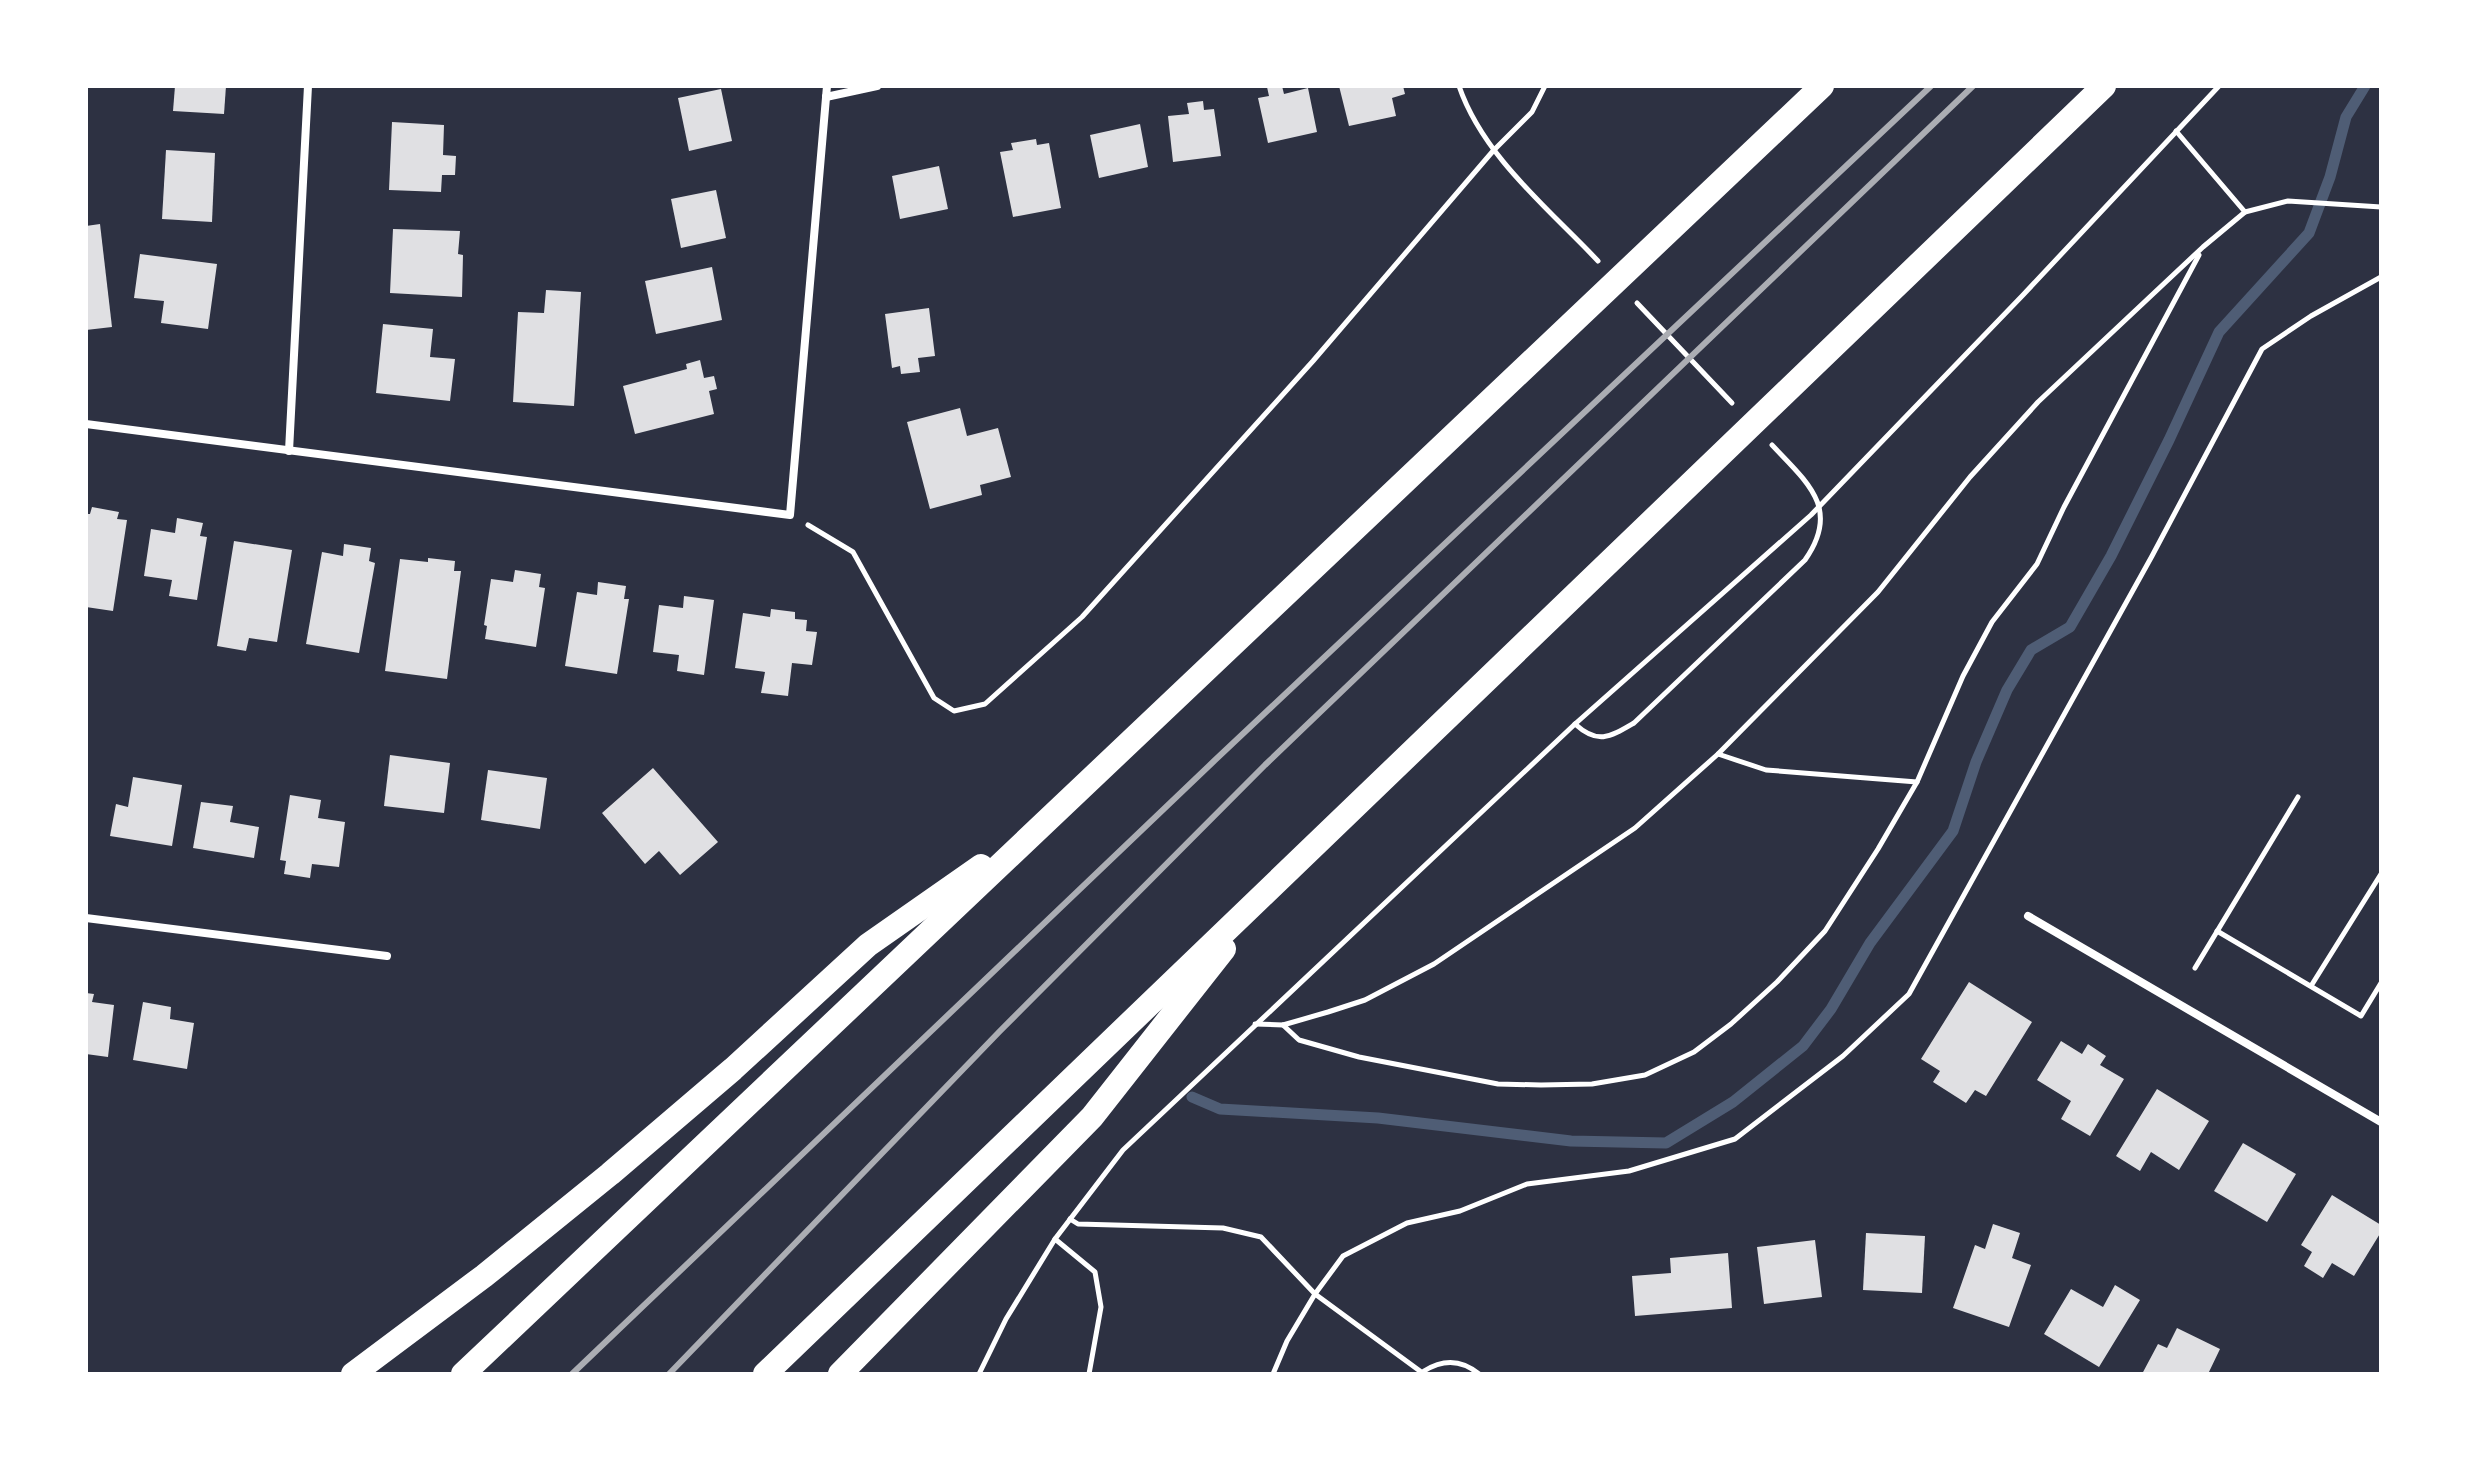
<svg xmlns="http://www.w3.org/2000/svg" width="2467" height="1460" font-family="'Exo 2',sans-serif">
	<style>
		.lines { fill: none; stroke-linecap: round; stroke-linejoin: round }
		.stream { stroke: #4f5d75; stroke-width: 11 }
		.building { fill: #e0e0e3 }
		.path { stroke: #fff; stroke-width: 5 }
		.minor { stroke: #fff; stroke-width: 8 }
		.motorway { stroke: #fff; stroke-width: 24 }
		.rail { stroke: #abadb3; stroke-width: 6 }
	</style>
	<rect width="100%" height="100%" fill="#2d3142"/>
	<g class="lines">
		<path class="stream" d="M1192,1097l28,12 158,9 193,23 95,2 67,-41 70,-56 28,-37 39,-66 83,-112 23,-69 31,-72 24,-40 39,-23 41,-71 58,-116 50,-108 90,-99 21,-56 16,-60 19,-31"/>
	</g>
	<g class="building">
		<path d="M175,86h51l-2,28 -51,-3z"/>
		<path d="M1273,86h9l2,8 24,-6 9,44 -49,11 -10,-45 11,-2 -2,-9z"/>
		<path d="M1339,86h64l2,8 -13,4 4,18 -47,10z"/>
		<path d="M721,89l11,52 -43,10 -11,-53z"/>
		<path d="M1203,101l1,9 10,-1 7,47 -48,6 -5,-46 21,-2 -2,-11z"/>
		<path d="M392,122l52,3 -1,30 13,1 -1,19h-13l-1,17 -52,-2z"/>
		<path d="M1140,124l8,43 -49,11 -9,-43z"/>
		<path d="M1036,139l1,6 12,-2 12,65 -48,9 -13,-65 13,-2 -2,-7z"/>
		<path d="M166,150l49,3 -3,69 -50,-3z"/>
		<path d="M939,166l9,43 -48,10 -8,-43z"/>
		<path d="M716,190l10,48 -45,10 -10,-49z"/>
		<path d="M100,224l12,103 -26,3v-104z"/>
		<path d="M393,229l67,2 -2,23 5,1 -1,42 -72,-4z"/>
		<path d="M140,254l77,10 -9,65 -47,-6 3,-22 -30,-3z"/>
		<path d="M712,267l10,53 -66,14 -11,-53z"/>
		<path d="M546,290l35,2 -7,114 -61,-4 5,-90 26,1z"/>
		<path d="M929,308l6,48 -17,2 2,14 -19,2 -1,-8 -8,2 -7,-54z"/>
		<path d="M383,324l50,5 -3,28 25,2 -5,42 -74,-8z"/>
		<path d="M700,360l4,18 10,-2 3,13 -8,2 5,23 -79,20 -12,-48 64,-17 -1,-5z"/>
		<path d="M960,408l7,28 31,-8 13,49 -31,8 2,10 -52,14 -23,-87z"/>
		<path d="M92,507l27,5 -2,7 10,1 -14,91 -27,-4v-93h4z"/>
		<path d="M177,518l26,5 -3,13 7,1 -10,63 -28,-4 3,-16 -28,-4 7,-47 24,4z"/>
		<path d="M234,541l58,9 -15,92 -28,-4 -3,13 -29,-5z"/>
		<path d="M344,544l27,4 -2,13 6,2 -16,90 -53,-9 16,-92 21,4z"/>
		<path d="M428,558l27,3 -1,10h7l-14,108 -62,-8 15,-112 28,3z"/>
		<path d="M515,570l26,4 -2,13 6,1 -9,59 -51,-8 2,-13 -3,-1 7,-46 22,3z"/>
		<path d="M598,582l28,4 -2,13h5l-12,75 -52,-8 12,-74 20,3z"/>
		<path d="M684,596l30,4 -10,75 -27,-4 2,-16 -26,-3 6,-47 24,3z"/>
		<path d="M771,609l24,3v7l12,1 -1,11 11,1 -5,33 -20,-2 -4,33 -27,-3 4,-21 -30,-4 8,-55 27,4z"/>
		<path d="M390,755l60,8 -6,50 -60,-7z"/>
		<path d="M653,768l65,74 -38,33 -21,-24 -14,13 -43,-51z"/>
		<path d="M488,770l59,8 -7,51 -59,-9z"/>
		<path d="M133,777l49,8 -10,61 -62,-10 6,-32 12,3z"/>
		<path d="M290,795l31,5 -3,18 27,4 -6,45 -27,-3 -2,14 -26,-4 2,-13 -6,-1z"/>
		<path d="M201,802l32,4 -3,16 29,5 -5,31 -61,-10z"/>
		<path d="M1969,982l63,40 -46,74 -11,-6 -9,13 -33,-21 7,-11 -19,-12z"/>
		<path d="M86,993l8,1 -2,8 22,3 -6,52 -22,-3z"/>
		<path d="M143,1002l28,5 -1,12 24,4 -7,46 -54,-9z"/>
		<path d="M2061,1041l21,13 6,-10 18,12 -6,9 24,14 -34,57 -29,-17 10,-18 -34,-21z"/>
		<path d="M2157,1089l52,32 -30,49 -28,-18 -11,19 -24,-15z"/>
		<path d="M2243,1143l53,31 -29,48 -53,-31z"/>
		<path d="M2332,1195l49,30v7l-27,44 -22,-13 -9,15 -19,-12 8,-14 -11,-7z"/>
		<path d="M1993,1224l27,9 -8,25 19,7 -22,62 -56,-19 22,-63 10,4z"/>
		<path d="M1866,1233l59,3 -3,57 -59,-3z"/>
		<path d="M1815,1240l7,57 -58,7 -7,-57z"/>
		<path d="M1728,1253l4,55 -97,8 -3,-40 39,-3 -1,-15z"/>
		<path d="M2115,1285l25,15 -41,67 -55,-33 27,-45 32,18z"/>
		<path d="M2177,1328l43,21 -12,25h-66l16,-30 9,4z"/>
	</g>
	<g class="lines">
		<g class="path">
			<path d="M1459,86c24,70 89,122 139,175"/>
			<path d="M2176,131l69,81"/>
			<path d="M1637,303l95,100"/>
			<path d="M808,525l45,27 81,146 20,13 31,-7 97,-87 231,-256 180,-210 39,-39 13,-26"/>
			<path d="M1575,724c23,21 35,13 59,-1l171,-163c36,-51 3,-77 -33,-115"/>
			<path d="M1718,754l48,16 151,12"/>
			<path d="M2217,931l144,85 20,-33"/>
			<path d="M2195,968l103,-171"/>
			<path d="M2311,986l70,-112"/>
			<path d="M1255,1024l28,1 45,-13 37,-12 69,-36 201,-136 83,-74 160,-162 92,-115 68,-75 165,-155 42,-35 43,-11 93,6"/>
			<path d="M1283,1025l16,15 60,17 139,27 43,1 51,-1 53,-9 49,-23 37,-28 46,-42 48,-51 53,-82 39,-67 46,-106 29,-54 45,-58 27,-57 135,-252"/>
			<path d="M1070,1219l8,5 145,4 38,9 54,57 109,80"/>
			<path d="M1055,1239l40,33 6,35 -12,67"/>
			<path d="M1424,1371c19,-12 37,-12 55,3"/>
			<path d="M979,1374l27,-55 49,-80 68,-89 452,-426 236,-209 212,-220 196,-209"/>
			<path d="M1273,1374l14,-33 28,-47 28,-38 64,-33 53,-12 67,-27 102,-13 106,-32 108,-83 66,-62 243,-438 110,-207 49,-33 70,-39"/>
		</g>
		<g class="minor">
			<path d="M826,97l51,-11"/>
			<path d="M86,424l704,91 37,-429"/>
			<path d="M289,451l19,-365"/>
			<path d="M2028,916l353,206"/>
			<path d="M86,918l301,38"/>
		</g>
		<g class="motorway">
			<path d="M353,1374l131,-98 126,-102 123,-105 135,-124 113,-79"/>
			<path d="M463,1374l1359,-1288"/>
			<path d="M765,1374l1339,-1288"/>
			<path d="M840,1374l252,-257 132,-168"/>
		</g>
		<g class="rail">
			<path d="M572,1374l641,-612 718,-676"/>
			<path d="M669,1374l331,-343 265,-266 708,-679"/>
		</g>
	</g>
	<rect width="2467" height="1460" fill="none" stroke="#ffffff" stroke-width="176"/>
</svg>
